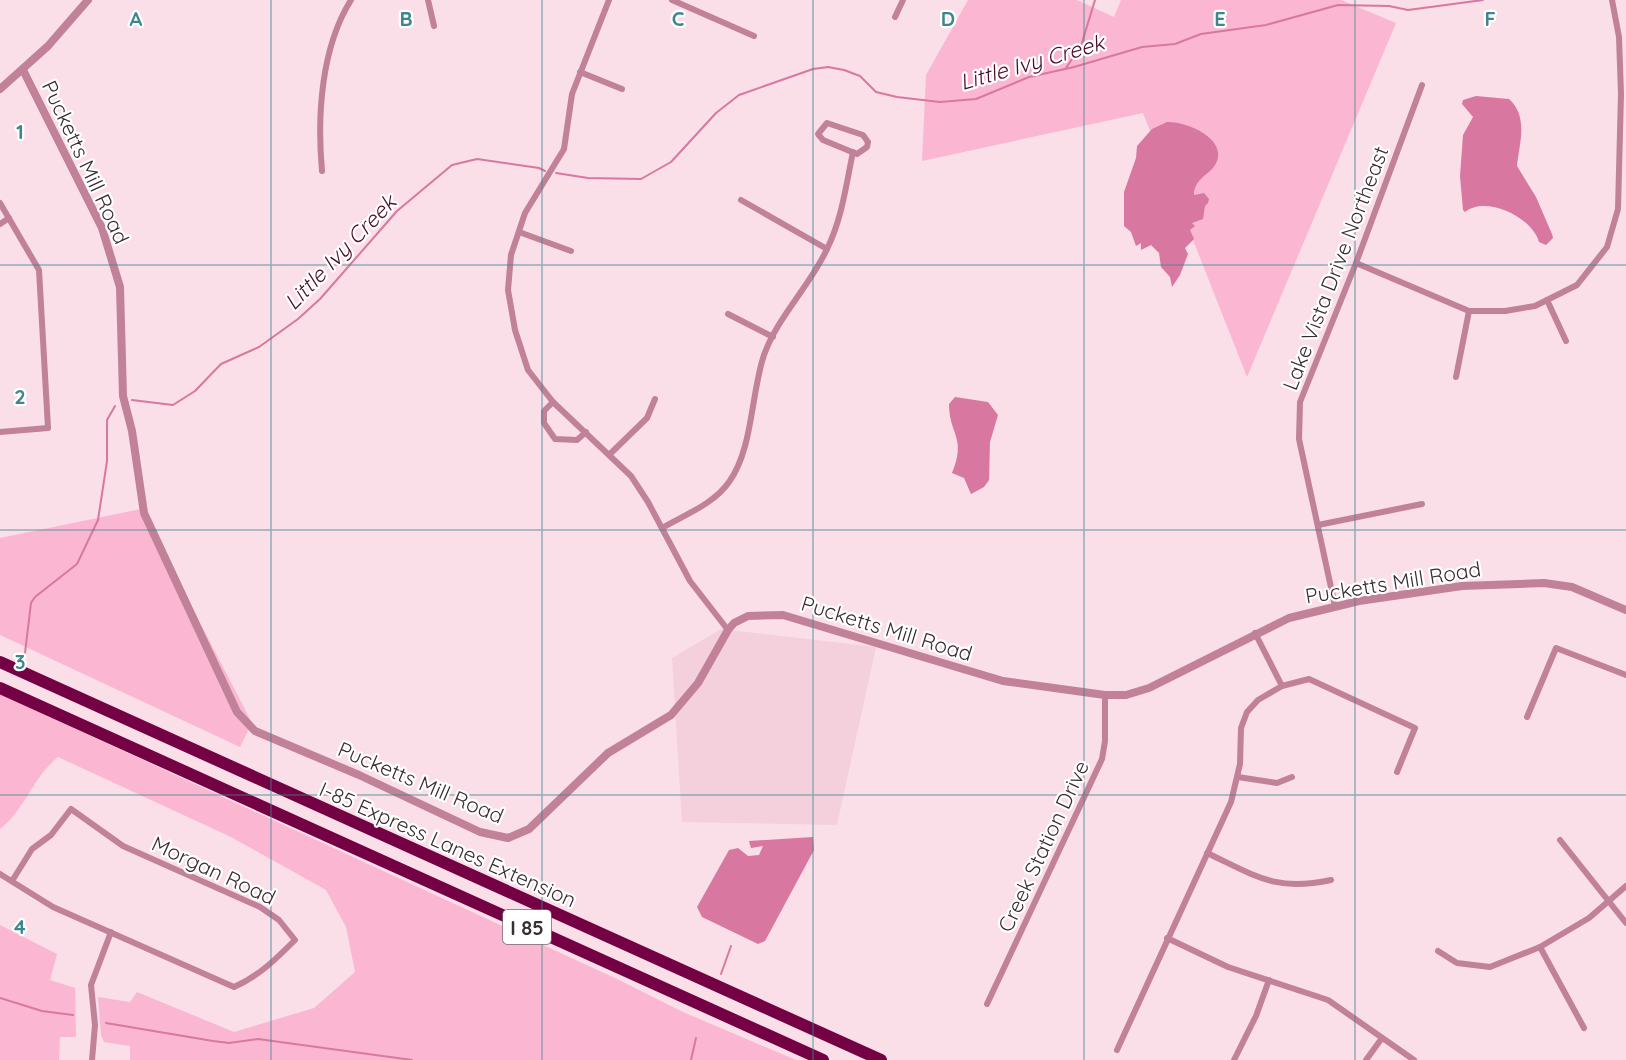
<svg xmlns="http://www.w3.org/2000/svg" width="1626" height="1060" font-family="Quicksand,sans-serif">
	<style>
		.built { fill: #f3d0dc }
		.green { fill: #fbb7d1 }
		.water { fill: #d878a0 }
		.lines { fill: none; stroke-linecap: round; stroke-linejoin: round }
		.stream { stroke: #d878a0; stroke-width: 2 }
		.minor { stroke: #c08199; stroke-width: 6 }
		.tertiary { stroke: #c08199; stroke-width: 8 }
		.motorway { stroke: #740143; stroke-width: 12 }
		.grid { fill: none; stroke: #3f878e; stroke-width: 1.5; stroke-opacity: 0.55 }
		.labels { text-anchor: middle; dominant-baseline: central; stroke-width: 4.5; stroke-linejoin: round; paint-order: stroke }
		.shield { fill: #fff; stroke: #746c6f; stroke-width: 1.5 }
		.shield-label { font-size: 20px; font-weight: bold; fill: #382d31 }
		.street-label { font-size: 21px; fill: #382d31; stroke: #fff }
		.water-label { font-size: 22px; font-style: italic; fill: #4a0e2c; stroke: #fff }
		.grid-label { font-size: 20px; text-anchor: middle; font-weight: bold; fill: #3f878e; stroke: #fff; stroke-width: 4.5; stroke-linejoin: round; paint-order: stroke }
	</style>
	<rect width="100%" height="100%" fill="#fadee8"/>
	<path class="built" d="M721,629l155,18 -39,178 -155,-3 -10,-164z"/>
	<g class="green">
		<path d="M968,0h109l37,17 7,-17h220l55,23 -149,354 -104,-264 -221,48 4,-86z"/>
		<path d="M141,509l111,214 -12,24 -240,-112v-97z"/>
		<path d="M0,694l617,285 66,33 113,48h-666v-14l-26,-4 -3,-7 -3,-38 32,5 7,-10 97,40 80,-24 41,-36 -9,-45 -20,-37 -95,-53 -173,-80c-25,20 -34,54 -58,72z"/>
		<path d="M0,925l57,29 -7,26 25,8 1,49h-16l-1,23h-59z"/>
	</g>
	<g class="water">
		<path d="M1476,96l33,3c20,18 10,45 8,67l19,31 16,37 1,4 -7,7 -7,-3c-7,-25 -53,-47 -74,-30l-2,-2 -3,-34 3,-41 10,-18 -11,-13 1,-4z"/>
		<path d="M1167,122c17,-1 59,15 50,39 -5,14 -23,16 -23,34l10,-2 5,6 -1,4 -3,3 -2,13 -11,4 3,3 -5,4 4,9 -9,9 3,6 -8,21 -8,12 -2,-10 -9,-10 -2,-14 -8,-8 -10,5v-7l-5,3 -5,-14 -7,-6v-34l12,-34 1,-12 15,-17z"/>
		<path d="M955,397l33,5 10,13 -8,27 -1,38 -5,7 -13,7 -7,-16 -12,-5c15,-36 -3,-38 -3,-69z"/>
		<path d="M813,837l1,13 -49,91 -7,3 -56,-27 -5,-10 32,-57 9,-2 10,8 11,-1 4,-9 -12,2 -2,-7z"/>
	</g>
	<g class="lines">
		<g class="stream">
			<path d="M1066,68l15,-22 14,-46"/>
			<path d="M556,173l32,5 53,1 30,-17 45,-49 23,-18 74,-26 15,-2 16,3 16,6 16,16 21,5 43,5 36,-3 53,-22 45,-10 68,-20 33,-3 26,-10 65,-9 72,-20 51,1 19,4 75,-10"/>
			<path d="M132,400l41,5 22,-14 26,-27 38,-17 39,-28 22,-20 77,-88 55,-46 25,-6 62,9 6,3"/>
			<path d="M25,653l6,-50 4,-6 42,-33 21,-44 9,-59v-41l8,-14"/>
			<path d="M721,974l10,-28"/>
			<path d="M0,998l42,13 31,4"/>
			<path d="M106,1023l107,18 16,2 29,-4 154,21"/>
			<path d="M691,1060l5,-22"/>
		</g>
		<g class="minor">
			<path d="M428,0l6,26"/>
			<path d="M609,0l-37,94 -8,55 -39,64 -14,42 -3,35 7,40 13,40 25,32 78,74 17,26 42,79 38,49"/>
			<path d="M672,0l82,36"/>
			<path d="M895,17l8,-17"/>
			<path d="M580,72l42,17"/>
			<path d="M827,123l36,12 5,7 -1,5 -10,7 -34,-14 -5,-6z"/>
			<path d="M322,171c-5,-55 -1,-123 29,-171"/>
			<path d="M741,200l86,49"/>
			<path d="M0,203l39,67 9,158 -48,4"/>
			<path d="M0,224l9,-6"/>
			<path d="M519,232l52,19"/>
			<path d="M1356,263l113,48h36l30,-5 42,-21 30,-38 11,-38 3,-115 -2,-57 -7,-37"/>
			<path d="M1547,300l19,41"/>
			<path d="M728,314l45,23"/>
			<path d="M1456,377l13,-66"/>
			<path d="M553,402l-9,9v12l11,16 22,1 9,-8"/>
			<path d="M610,454l37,-36 8,-19"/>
			<path d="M1318,525l104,-21"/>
			<path d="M662,528c22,-13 52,-24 67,-46 24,-33 22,-89 35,-127 14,-39 46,-69 63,-106 15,-30 19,-64 26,-97"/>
			<path d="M1335,606l-36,-167 1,-37 56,-139 66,-178"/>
			<path d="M1255,633l27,53"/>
			<path d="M1527,717l29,-69 70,27"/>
			<path d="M1238,777l39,6 15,-6"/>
			<path d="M1560,840l66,83"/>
			<path d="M1207,853c49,23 68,39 124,27"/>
			<path d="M0,874l53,33 181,80c25,-11 42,-28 61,-47l-16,-20 -19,-13 -137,-61 -52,-37 -20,26 -19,14 -20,32"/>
			<path d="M1167,938l61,29 100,33 86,60"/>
			<path d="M1540,947l44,81"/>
			<path d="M1438,951l19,12 33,4 50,-20 49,-29 37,-32"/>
			<path d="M987,1004l115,-245 3,-18v-46"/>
			<path d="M1117,1050l114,-248 9,-38 1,-36 6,-16 11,-12 24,-14 27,-7 106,49 -18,44"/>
			<path d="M92,1060l3,-35 -4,-40 20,-53"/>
			<path d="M1234,1060l22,-44 13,-36"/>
			<path d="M1366,1060l16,-22"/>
		</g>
		<g class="tertiary">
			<path d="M23,70l79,158 18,59 3,109 9,35 12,82 93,199 18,19 104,44 121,57 28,6 21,-9 79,-76 63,-38 27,-32 30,-53 6,-7 14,-7 35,-1 220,66 102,14h21l23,-7 140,-70 70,-17 103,-15 82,-3 28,4 54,23"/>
			<path d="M0,89l48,-43 40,-46"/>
		</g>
		<g class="motorway">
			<path d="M0,662l881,398"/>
			<path d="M0,688l823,372"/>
		</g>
	</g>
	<path class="grid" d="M271,0v1060M542,0v1060M813,0v1060M1084,0v1060M1355,0v1060M0,265h1626M0,530h1626M0,795h1626"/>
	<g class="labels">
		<rect class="shield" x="503" y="910" width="48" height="34" rx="4.5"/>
		<g class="shield-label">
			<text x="527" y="927">I 85</text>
		</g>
		<g class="street-label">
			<text transform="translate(86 162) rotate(65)">Pucketts Mill Road</text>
			<text transform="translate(1335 268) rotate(-69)">Lake Vista Drive Northeast</text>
			<text transform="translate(1393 582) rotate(-9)">Pucketts Mill Road</text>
			<text transform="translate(887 628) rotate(17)">Pucketts Mill Road</text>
			<text transform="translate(421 782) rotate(23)">Pucketts Mill Road</text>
			<text transform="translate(448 844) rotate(24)">I-85 Express Lanes Extension</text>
			<text transform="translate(1043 846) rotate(-65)">Creek Station Drive</text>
			<text transform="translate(214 870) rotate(25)">Morgan Road</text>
		</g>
		<g class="water-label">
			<text transform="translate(1032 62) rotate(-16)">Little Ivy Creek</text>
			<text transform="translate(340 252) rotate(-46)">Little Ivy Creek</text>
		</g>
	</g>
	<g class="grid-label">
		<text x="136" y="26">A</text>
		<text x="406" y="26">B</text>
		<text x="678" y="26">C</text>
		<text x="948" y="26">D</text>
		<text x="1220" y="26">E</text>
		<text x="1490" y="26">F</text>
		<text x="20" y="139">1</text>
		<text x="20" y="404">2</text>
		<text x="20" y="669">3</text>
		<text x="20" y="934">4</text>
	</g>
</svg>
